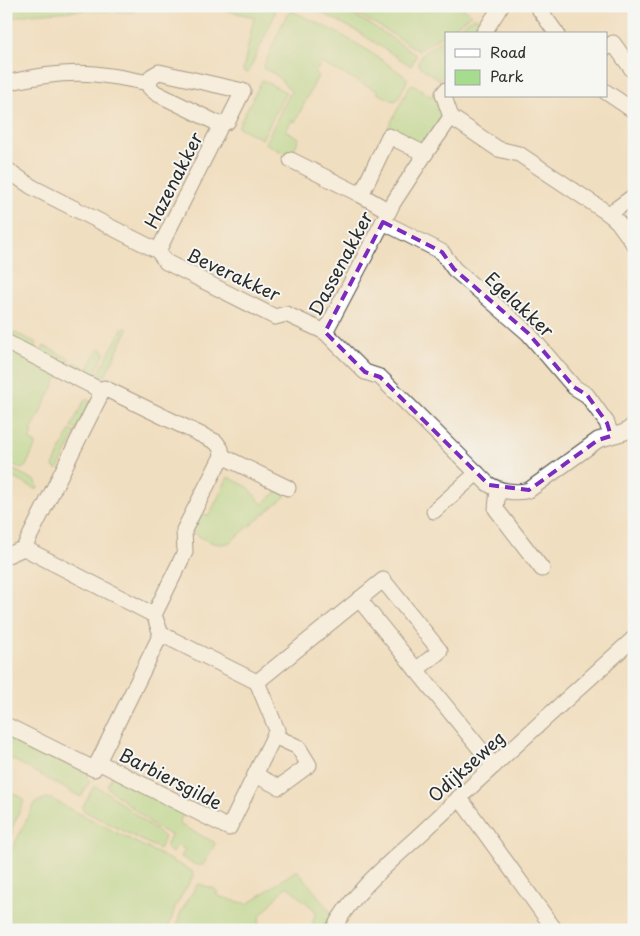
<svg xmlns="http://www.w3.org/2000/svg" width="640" height="936" font-family="'Playpen Sans',sans-serif">
	<style>
		.green { fill: #a5dc8d; stroke: #68845c }
		.lines { fill: none; stroke-linecap: round; stroke-linejoin: round }
		.minor-casing { stroke: #494641; stroke-width: 17 }
		.minor { stroke: #fff; stroke-width: 15 }
		.marked { fill: none; stroke: #7b2cbf; stroke-width: 4; stroke-dasharray: 10 6; stroke-linejoin: round }
		.labels { text-anchor: middle; dominant-baseline: central; stroke-width: 4; stroke-linejoin: round; paint-order: stroke }
		.street-label { font-size: 18px; fill: #2b2b2b; stroke: #f6f6f2 }
	</style>
	<rect width="100%" height="100%" fill="#f6f6f2"/>
	<filter id="ink" filterUnits="userSpaceOnUse"><feTurbulence type="fractalNoise" baseFrequency=".02" numOctaves="2"/><feDisplacementMap in="SourceGraphic" scale="10" xChannelSelector="R" yChannelSelector="G"/><feConvolveMatrix kernelMatrix="1 2 1 2 8 2 1 2 1" color-interpolation-filters="sRGB"/></filter>
	<filter id="wash" filterUnits="userSpaceOnUse"><feTurbulence type="fractalNoise" baseFrequency=".0096" numOctaves="4" result="noise"/><feDisplacementMap in="SourceGraphic" scale="20" xChannelSelector="R" yChannelSelector="G"/><feGaussianBlur stdDeviation="1.12" result="paint"/><feColorMatrix in="noise" values="0 0 0 0 0 0 0 0 0 0 0 0 0 0 0 0 0 1.4 0 .05"/><feComposite in="paint" operator="in"/></filter>
	<g filter="url(#wash)">
		<rect width="100%" height="100%" fill="#f0dec0"/>
		<g class="green">
			<path d="M18,6h117l-1,6 -46,-2 -58,4 -24,5v-11z"/>
			<path d="M207,6h67l1,8 -27,59 -4,-1 -1,-2 11,-53z"/>
			<path d="M309,6h28l33,18 44,29 2,3 -5,10 -54,-35z"/>
			<path d="M343,6h117l10,7v3l-51,35 -40,-25z"/>
			<path d="M290,12h4l44,21 26,15 41,28 2,2v3l-9,18 -4,2 -17,-8 1,-2 -57,-28 -6,10 3,3 -23,46 -3,-2 -6,11 13,7 -7,17 -3,1 -24,-13 26,-52 -15,-16 -13,-7 22,-50z"/>
			<path d="M474,17l4,1 2,2 -9,14h-21z"/>
			<path d="M446,37v34l-4,7 -4,1 -19,-13 -1,-4 5,-9z"/>
			<path d="M262,80l24,12 -24,47 -24,-12z"/>
			<path d="M413,84l19,13 3,-4 8,19 -1,5 -19,29 -36,-16 22,-43z"/>
			<path d="M123,327l5,2 -23,47 -4,-2 -2,4 3,2 -3,6 -5,-5z"/>
			<path d="M13,332l24,11 -4,8 -24,-11z"/>
			<path d="M6,345l54,28 -29,58 2,2 -4,7 7,4 -10,22 -4,3 -16,-8z"/>
			<path d="M44,346l24,12 2,2 -4,7 -27,-12z"/>
			<path d="M98,348l5,2 2,3 -12,24 -3,3 -19,-10 4,-8 13,7z"/>
			<path d="M88,399l2,2 -13,29 -6,-3 13,-26z"/>
			<path d="M70,430l6,3 -18,36h-3l-2,-3z"/>
			<path d="M6,466l30,15 2,7 -2,1 -30,-15z"/>
			<path d="M228,477l20,10 14,17 15,-12 2,-1 7,5 -56,46c-13,6 -28,-3 -39,-11l8,-19 10,4z"/>
			<path d="M12,732l76,41 -2,6 4,2 -9,16 -75,-41v-20l3,1z"/>
			<path d="M113,775l71,36 -5,13 35,18 1,2 -12,21c-7,2 -15,-4 -22,-8l4,-8 -8,-4 -5,8 -5,-4 -1,-3 5,-11 -14,-7 -48,-39 -2,-4z"/>
			<path d="M94,786l14,7 56,44v3l-5,9 -75,-38 -2,-3z"/>
			<path d="M7,790l16,8 1,3 -12,27v7l-6,11z"/>
			<path d="M46,798l5,1 141,72 1,5 -18,31 -7,23h-90l-49,-6 -23,-1v-62l28,-56 3,-3z"/>
			<path d="M295,871h3l31,39 4,8 -2,4 -4,-2 -2,6 3,1 -5,2 -11,-3 4,-15 -29,-25 -27,30 -3,14h-81l4,-16 16,-28 3,-2 16,5 2,2v4c8,4 23,7 31,9z"/>
		</g>
	</g>
	<g filter="url(#ink)">
		<g class="lines">
			<defs>
				<g id="minor">
					<path d="M537,6l20,28"/>
					<path d="M483,34l18,-28"/>
					<path d="M606,48l7,-5 21,29"/>
					<path d="M6,83c29,-7 59,-12 89,-9 18,2 36,5 54,9l3,-7 7,-4 84,19 -15,30 -7,4 -63,126"/>
					<path d="M149,83l1,5 6,5 65,32"/>
					<path d="M446,90l-3,4 8,23"/>
					<path d="M606,92l28,19"/>
					<path d="M451,117l47,32 21,5 90,60 9,8 16,22"/>
					<path d="M291,160l70,35 28,16"/>
					<path d="M6,169l26,18 126,64 8,11 109,55 11,-3 39,18 40,40 15,5 107,106c10,8 30,11 42,7l69,-50 27,-8 9,-7"/>
					<path d="M361,195l28,-59 36,18"/>
					<path d="M609,214l25,-18"/>
					<path d="M383,222l59,30 12,17 74,64 46,54 13,8 20,28 4,13"/>
					<path d="M325,332l68,-129 32,-49 26,-37"/>
					<path d="M6,342l96,49"/>
					<path d="M222,456l66,32"/>
					<path d="M498,489l-2,20 46,60"/>
					<path d="M434,511l43,-38"/>
					<path d="M24,548l80,-160 112,54 5,7 1,7 -38,74 1,22 -31,63"/>
					<path d="M24,548l130,67 7,19 96,48"/>
					<path d="M6,556l18,-8"/>
					<path d="M359,599l135,167"/>
					<path d="M257,682l126,-102 57,71 -24,19"/>
					<path d="M6,725l88,44 4,-7 131,66 48,-98 -20,-48"/>
					<path d="M98,762l63,-128"/>
					<path d="M255,775l24,12 30,-22 -11,-18 -24,-11"/>
					<path d="M459,797l96,133"/>
					<path d="M333,930c19,-38 61,-71 92,-100 68,-65 139,-128 209,-192"/>
				</g>
			</defs>
			<use href="#minor" class="minor-casing"/>
			<use href="#minor" class="minor"/>
		</g>
	</g>
	<path d="M0 0H640V936H0ZM383,222l59,30 12,17 74,64 46,54 13,8 20,28 4,13 -13,4 -69,50 -40,-5 -109,-108 -15,-5 -40,-40z" fill="#f0dec0" fill-opacity=".55" fill-rule="evenodd"/>
	<path class="marked" d="M383,222l59,30 12,17 74,64 46,54 13,8 20,28 4,13 -13,4 -69,50 -40,-5 -109,-108 -15,-5 -40,-40z"/>
	<g class="labels">
		<g class="street-label">
			<text transform="translate(173 180) rotate(-63)">Hazenakker</text>
			<text transform="translate(340 263) rotate(-62)">Dassenakker</text>
			<text transform="translate(234 274) rotate(25)">Beverakker</text>
			<text transform="translate(520 304) rotate(43)">Egelakker</text>
			<text transform="translate(466 766) rotate(-42)">Odijkseweg</text>
			<text transform="translate(171 778) rotate(27)">Barbiersgilde</text>
		</g>
	</g>
	<rect width="640" height="936" fill="none" stroke="#f6f6f2" stroke-width="25"/>
	<rect x="445" y="32" width="162" height="65" fill="#f6f6f2" stroke="#a5a5a2"/>
	<rect x="455" y="49" width="25" height="8" fill="#ffffff" stroke="#a5a5a2"/>
	<text x="490" y="58" font-size="15" fill="#2b2b2b">Road</text>
	<rect x="455" y="70" width="25" height="15" fill="#a5dc8d" stroke="#a5a5a2"/>
	<text x="490" y="82" font-size="15" fill="#2b2b2b">Park</text>
</svg>
